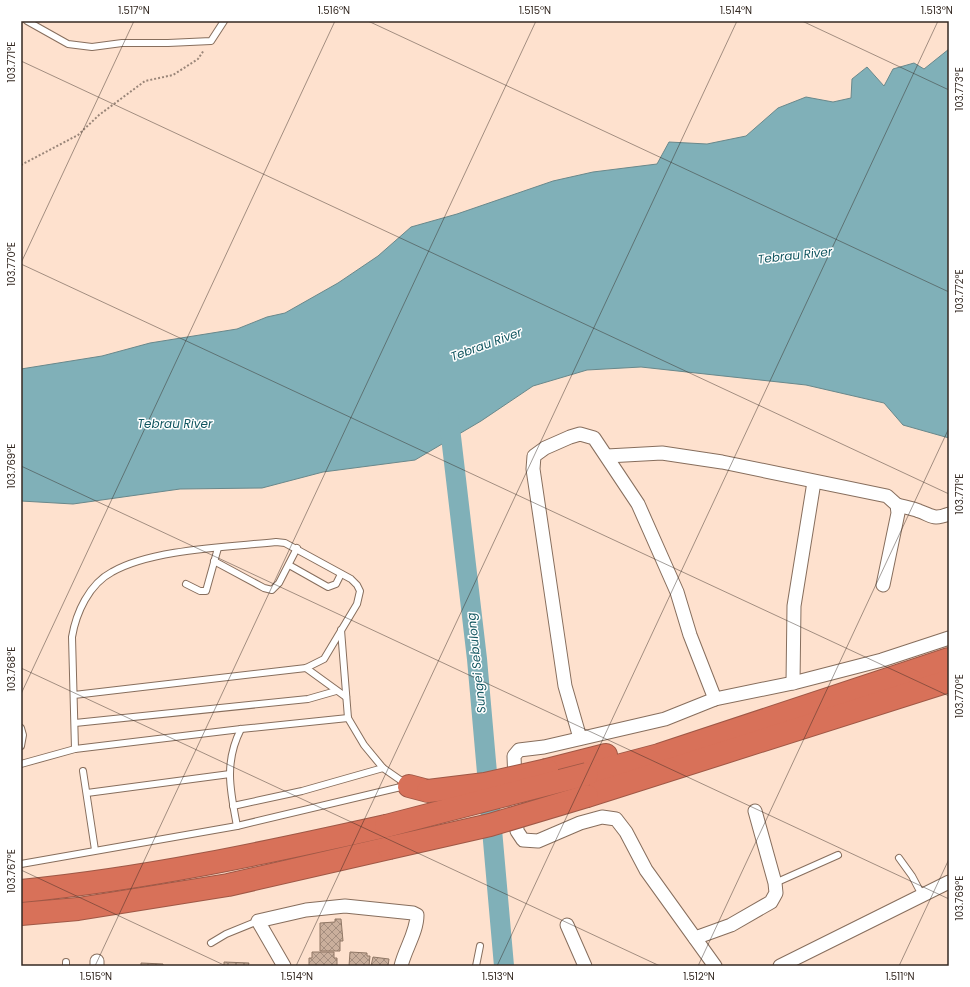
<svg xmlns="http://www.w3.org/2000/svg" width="970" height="987" font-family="Poppins,sans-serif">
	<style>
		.water { fill: #80b0b8; stroke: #69888b }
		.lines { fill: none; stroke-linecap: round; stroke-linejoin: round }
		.river { stroke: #80b0b8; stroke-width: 20 }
		.building { fill: url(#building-cross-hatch); stroke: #907765 }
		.service-casing { stroke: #876e5d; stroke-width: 8 }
		.minor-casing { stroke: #876e5d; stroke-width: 15 }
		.motorway-casing { stroke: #9f5846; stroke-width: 24 }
		.path { stroke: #9a8679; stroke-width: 2; stroke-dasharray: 2 2; stroke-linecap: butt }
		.service { stroke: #fff; stroke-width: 6 }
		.minor { stroke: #fff; stroke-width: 13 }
		.motorway { stroke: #d87159; stroke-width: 22 }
		.motorway-bridge-casing { stroke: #9f5846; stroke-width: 24; stroke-linecap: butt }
		.motorway-bridge { stroke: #d87159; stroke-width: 22 }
		.ticks { fill: none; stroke: #342922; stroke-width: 1; stroke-opacity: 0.45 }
		.labels { text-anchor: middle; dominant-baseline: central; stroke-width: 3; stroke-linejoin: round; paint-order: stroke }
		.water-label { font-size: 12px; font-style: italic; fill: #135761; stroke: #fff }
		.neatline { fill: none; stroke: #342922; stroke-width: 1.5 }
		.ticks-label { font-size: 10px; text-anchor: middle; fill: #342922 }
	</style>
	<defs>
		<pattern id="building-cross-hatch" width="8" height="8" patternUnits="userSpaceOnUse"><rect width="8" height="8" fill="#caaf9c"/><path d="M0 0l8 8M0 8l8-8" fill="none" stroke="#a58e7f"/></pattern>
	</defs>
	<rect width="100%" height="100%" fill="#fee1ce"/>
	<path class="water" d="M949,49v389l-46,-13 -19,-22 -78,-18 -165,-18 -54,3 -54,16 -52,35 -66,39 -92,12 -61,16 -82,1 -107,15 -52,-3v-132l81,-13 48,-13 87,-14 30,-12 18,-4 53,-30 40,-27 33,-29 46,-13 96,-33 40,-9 64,-8 12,-22 38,2 39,-8 32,-28 28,-11 27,5 18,-4 1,-19 15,-12 17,19 9,-17 21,-6 10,6z"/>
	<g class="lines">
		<path class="river" d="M448,411l29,248 27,307"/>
	</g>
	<g class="building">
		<path d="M335,919h6l2,22h-3v10h-20v-28l15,-1z"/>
		<path d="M312,952h22v6h3v8h-28v-8h3z"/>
		<path d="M350,952l17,1v3h3l-1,10h-20z"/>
		<path d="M373,957l16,2 -1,7h-17z"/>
		<path d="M224,962l25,1 -1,3h-24z"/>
		<path d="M141,963l22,1v2h-22z"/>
	</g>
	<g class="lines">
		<defs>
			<g id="service">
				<path d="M27,21l41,23 24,3 30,-4h46l43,-2 13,-20"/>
				<path d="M214,561l50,27 8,2 7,-7 18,-35"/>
				<path d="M289,565l39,22 8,-3 5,-10"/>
				<path d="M186,584l14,7h6l12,-43"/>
				<path d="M341,630l7,88 16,27 19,23 23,16"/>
				<path d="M306,668l40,29"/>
				<path d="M74,695l232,-27 18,-9 33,-55 3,-13 -3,-6 -6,-6 -66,-36 -9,-1c-47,5 -124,7 -164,30 -23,12 -36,41 -40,65l3,112"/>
				<path d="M75,723l233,-24 28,-8"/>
				<path d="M21,728l2,7 -2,11"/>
				<path d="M21,764l54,-15 166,-20 107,-11"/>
				<path d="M83,771l12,79"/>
				<path d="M87,793l143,-19"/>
				<path d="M233,806l69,-15 81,-23"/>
				<path d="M237,826c-7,-36 -13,-64 4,-97"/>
				<path d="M899,858l13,18 10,19"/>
				<path d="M21,864l216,-38 168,-40"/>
				<path d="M775,883l63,-28"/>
				<path d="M211,943l15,-9 32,-13"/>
				<path d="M66,966v-4"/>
				<path d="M476,966l4,-20"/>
			</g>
			<g id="minor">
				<path d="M607,456l55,-3 60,9 165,34 10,9 1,8 -15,72"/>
				<path d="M897,505c7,2 15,3 22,6 14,5 14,9 30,3"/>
				<path d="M793,683l1,-77 20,-124"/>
				<path d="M580,738l-15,-52 -32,-217 1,-13 11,-8 25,-11 10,-3 14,4 44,66 39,88 13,43 25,64"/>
				<path d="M567,925l18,41"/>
				<path d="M695,938l36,-13 40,-23 5,-9 -1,-10 -20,-72"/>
				<path d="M97,966v-5"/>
				<path d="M284,966l-26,-45 48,-11 39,-4 68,7 4,2c0,17 -12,34 -16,51"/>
				<path d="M715,966l-69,-96 -20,-38 -10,-13 -14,-2 -22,6 -42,18 -15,-1 -6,-9 -3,-75 5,-6 25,-3 121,-28 50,-20 78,-16 89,-23 67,-22"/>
				<path d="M780,966l169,-84"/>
			</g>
			<g id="motorway">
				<path d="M547,770l59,-15"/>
				<path d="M587,774l72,-19 290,-96"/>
				<path d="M409,786l19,5"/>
				<path d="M587,796l362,-115"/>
				<path d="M21,891c123,-12 244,-38 365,-65"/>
				<path d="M21,914l57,-5 150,-24 161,-37"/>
			</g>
		</defs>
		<use href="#service" class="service-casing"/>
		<use href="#minor" class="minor-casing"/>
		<use href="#motorway" class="motorway-casing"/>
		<path class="path" d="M21,165l57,-30 21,-20 46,-34 28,-6 25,-16 6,-9"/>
		<use href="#service" class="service"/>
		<use href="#minor" class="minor"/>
		<use href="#motorway" class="motorway"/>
		<defs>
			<g id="motorway-bridge">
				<path d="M428,791l57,-7 62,-14"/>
				<path d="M386,826l201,-52"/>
				<path d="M389,848l101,-23 97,-29"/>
			</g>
		</defs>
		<use href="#motorway-bridge" class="motorway-bridge-casing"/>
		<use href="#motorway-bridge" class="motorway-bridge"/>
	</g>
	<path class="ticks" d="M368,21l581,271M802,21l147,69M21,61l928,433M21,263l113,-242M21,264l928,432M21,466l928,433M21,668l639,298M21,694l314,-673M21,870l205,96M95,966l441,-945M296,966l441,-945M497,966l441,-945M698,966l251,-538M899,966l50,-107"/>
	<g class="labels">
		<g class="water-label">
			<text transform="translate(795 255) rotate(-6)">Tebrau River</text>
			<text transform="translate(486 344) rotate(-20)">Tebrau River</text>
			<text x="175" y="423">Tebrau River</text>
			<text transform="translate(476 663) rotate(-96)">Sungei Sebulong</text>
		</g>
	</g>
	<rect width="970" height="987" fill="none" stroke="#ffffff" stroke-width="44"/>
	<rect x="22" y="22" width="926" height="943" class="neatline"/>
	<g class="ticks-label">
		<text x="134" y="14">1.517°N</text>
		<text x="334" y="14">1.516°N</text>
		<text x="535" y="14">1.515°N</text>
		<text x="736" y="14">1.514°N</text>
		<text x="937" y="14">1.513°N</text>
		<text transform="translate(11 62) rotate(-90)" y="4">103.771°E</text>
		<text transform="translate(959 89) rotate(-90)" y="4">103.773°E</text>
		<text transform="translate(11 264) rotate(-90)" y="4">103.770°E</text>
		<text transform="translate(959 291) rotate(-90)" y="4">103.772°E</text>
		<text transform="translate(11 466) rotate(-90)" y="4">103.769°E</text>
		<text transform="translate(959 494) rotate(-90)" y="4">103.771°E</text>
		<text transform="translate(11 669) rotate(-90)" y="4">103.768°E</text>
		<text transform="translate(959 696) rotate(-90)" y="4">103.770°E</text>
		<text transform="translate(11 871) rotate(-90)" y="4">103.767°E</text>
		<text transform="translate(959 898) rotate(-90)" y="4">103.769°E</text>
		<text x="96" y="980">1.515°N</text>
		<text x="297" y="980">1.514°N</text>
		<text x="498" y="980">1.513°N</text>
		<text x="699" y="980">1.512°N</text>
		<text x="900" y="980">1.511°N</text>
	</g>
</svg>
